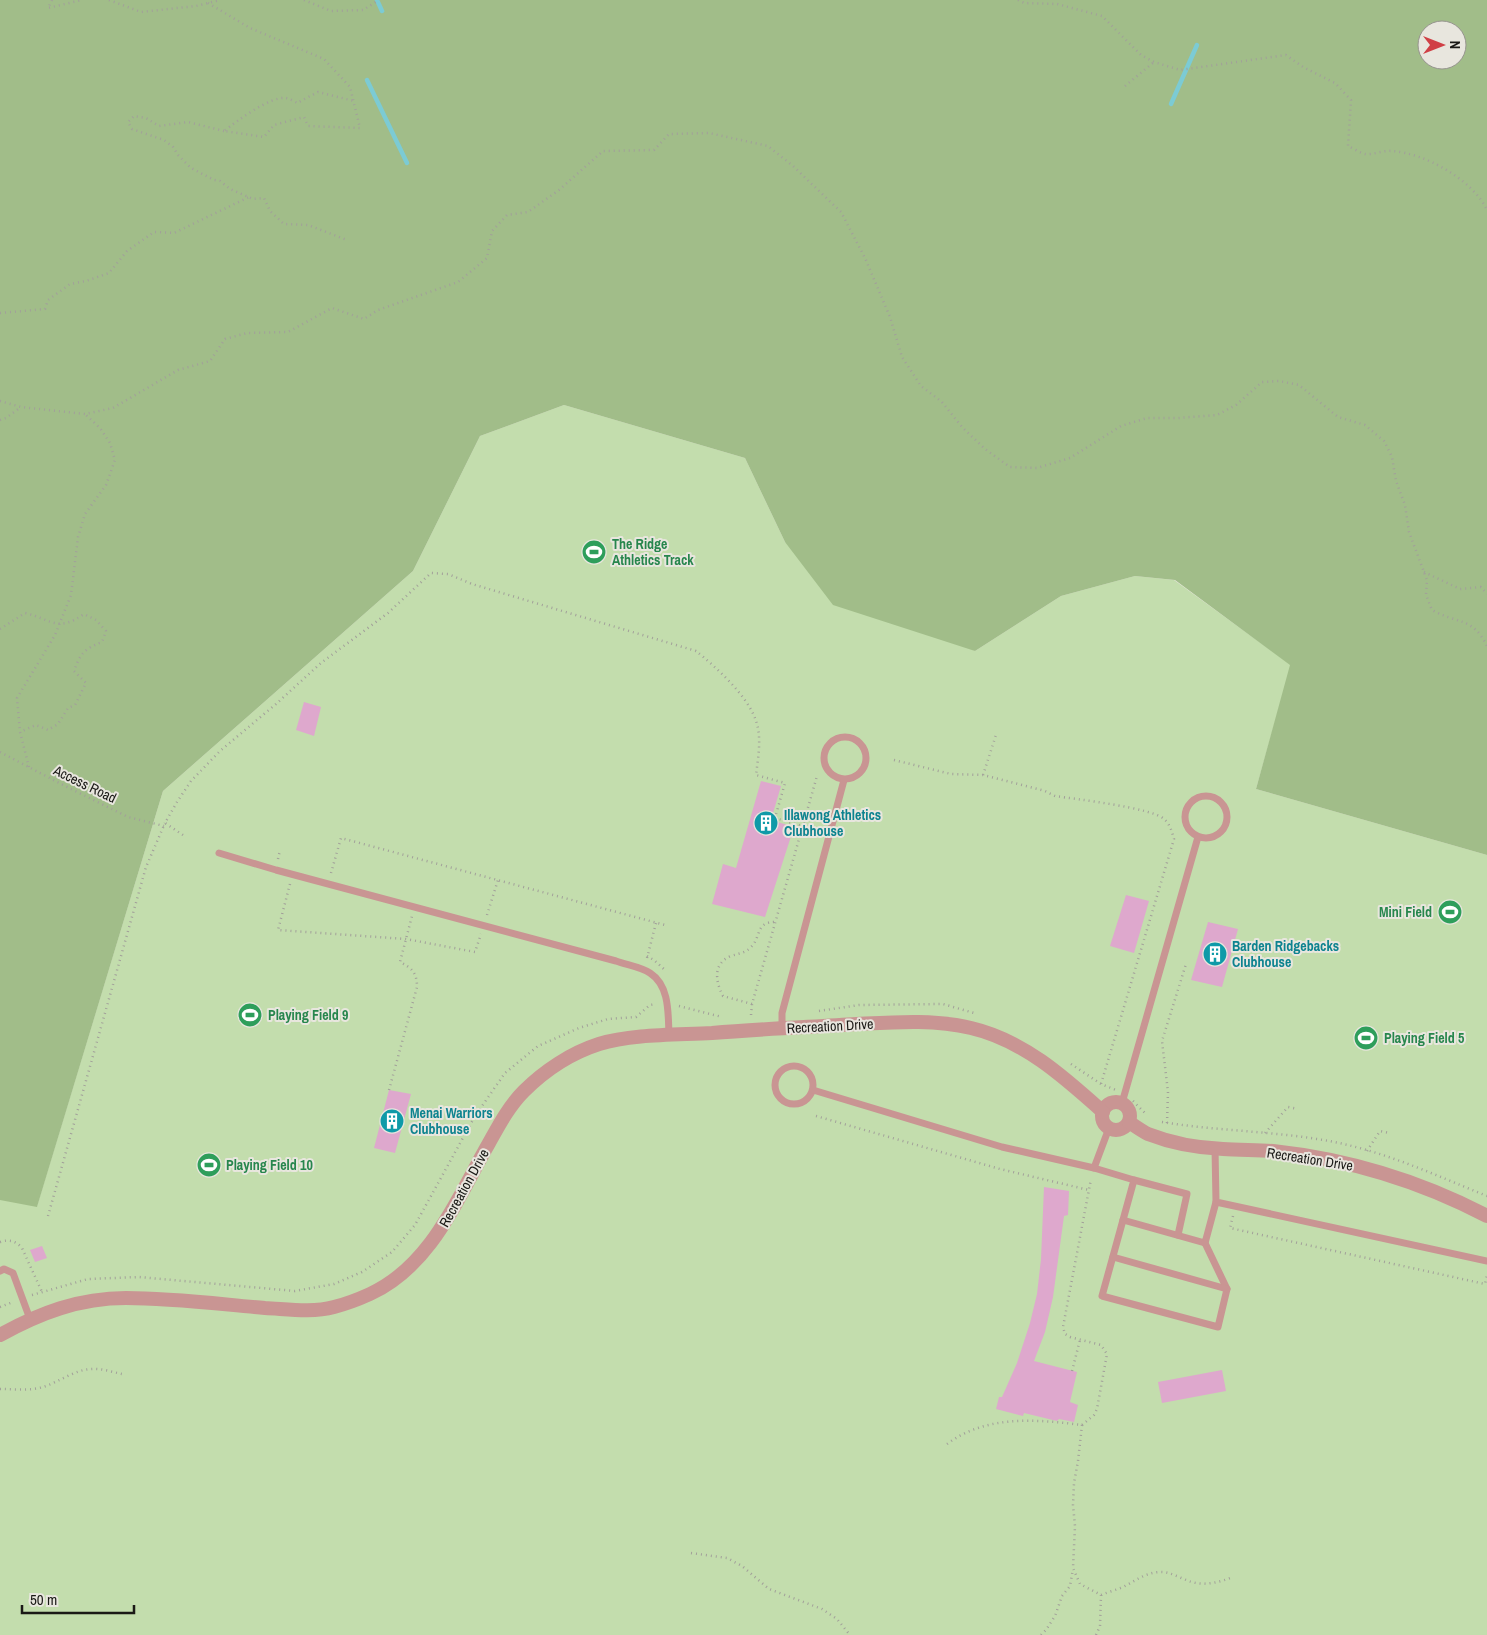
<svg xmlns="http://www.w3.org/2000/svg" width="1487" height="1635" font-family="'Archivo Narrow',sans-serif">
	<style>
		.green { fill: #c3ddad }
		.forest { fill: #a1bd89; fill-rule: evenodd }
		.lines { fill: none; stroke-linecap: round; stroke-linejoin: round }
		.stream { stroke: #7ccbd4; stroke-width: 4.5 }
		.building { fill: #dea8cd }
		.path { stroke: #a2a09a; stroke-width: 2.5; stroke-dasharray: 1 4; stroke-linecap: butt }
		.service { stroke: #c99593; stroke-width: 7 }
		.minor { stroke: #c99593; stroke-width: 14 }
		.labels { text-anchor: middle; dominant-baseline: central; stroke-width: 4; stroke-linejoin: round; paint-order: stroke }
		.leisure-label { font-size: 14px; font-weight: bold; fill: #27864d; stroke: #e8e6de; text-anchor: start }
		.street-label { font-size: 14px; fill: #1a1916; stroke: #e8e6de }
		.culture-label { font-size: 14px; font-weight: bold; fill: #0d838f; stroke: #e8e6de; text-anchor: start }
	</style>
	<rect width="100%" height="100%" fill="#e8e6de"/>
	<path class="green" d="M564,405l181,53 40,84 190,109 86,-55 74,-20 39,4 117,85 -35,124 231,66v780h-1487v-436l37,7 126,-415 250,-220 67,-135z"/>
	<path class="forest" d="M0,0h1487v855l-231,-66 34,-124 -115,-85 -40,-4 -74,20 -86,55 -142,-46 -48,-63 -40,-84 -181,-53 -84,31 -67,135 -250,220 -126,416 -37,-7zM1427,30h30v30h-30z"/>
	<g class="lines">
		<g class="stream">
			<path d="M377,0l5,11"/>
			<path d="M367,80l40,83"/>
			<path d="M1171,104l26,-59"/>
		</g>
	</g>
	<g class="building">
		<path d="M304,702l17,5 -7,29 -18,-6z"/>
		<path d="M761,781l20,5 -10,34 23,7 -29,90 -53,-13 11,-40 13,4z"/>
		<path d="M1126,895l23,6 -15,52 -24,-7z"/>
		<path d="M1208,922l30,7 -16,58 -31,-7z"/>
		<path d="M389,1090l22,4 -16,59 -21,-5z"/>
		<path d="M1044,1187l25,4 -1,24 -4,1 -11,81 -8,35 -11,29 43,11 -7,30 8,3 -4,17 -15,-3 -2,2 -33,-8 -1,3 -27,-7 3,-12h3l15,-34 13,-40 7,-29 4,-35z"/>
		<path d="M42,1246l5,12 -12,4 -5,-12z"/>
		<path d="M1222,1370l4,21 -64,12 -4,-21z"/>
	</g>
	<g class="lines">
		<g class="path">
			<path d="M52,0l-4,8 34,-8"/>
			<path d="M109,0l32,12 55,-6 24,-6"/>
			<path d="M304,0l27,11 32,-1 16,-10"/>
			<path d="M1018,0l6,3 33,1 45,12 39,39 13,7 26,8 106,-15 17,12 32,16 16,17 -3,46c5,2 12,7 17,8 9,1 18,-4 27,-3 33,2 81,29 95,59"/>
			<path d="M208,3l42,25 74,31 26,28 10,41 -52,-2 -4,-9 -30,8 -10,12 -40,-6c13,-10 46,-35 62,-33 4,1 8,3 11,5l21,-11 36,9"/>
			<path d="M1125,86l29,-24"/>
			<path d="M224,131l-36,-9 -29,4 -13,-8 -12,-2 -6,6 4,7 32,11 9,7 5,8 13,13 23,12 6,1 10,8 23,10 11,-1 6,13 14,13 24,1 39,15"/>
			<path d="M0,313l45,-4 3,-9 22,-16 16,-3 23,-8 18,-22 27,-19 20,1 75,-36"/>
			<path d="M0,401l21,6 64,7 28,-6 65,-38 32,-9 15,-22 22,-6 41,-1 44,-24 32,11 14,-9 80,-28 29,-24 5,-27 15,-16 21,-3 31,-22 44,-39 51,-1 15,-16 40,-1 59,13 25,20 48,46 24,46 25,59 12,40 19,29 21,16 20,25 23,22 25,18 27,1 33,-10 51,-32 26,-8h31l39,-3 19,-10 26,-23 17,-1 20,4 39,32 27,8 19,16 8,16 4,24 9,24 4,27 18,48 -1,15 6,15c25,14 41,7 55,36"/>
			<path d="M0,420l6,-2 15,-11"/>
			<path d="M1424,572l36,17 21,-2 6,7"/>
			<path d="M0,629l25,-16c26,6 32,20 59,1l12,6 10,11 -4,11c-18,7 -22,12 -28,29l12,12 -11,22 -7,3 -10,16 -10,6 -12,-5 -16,7"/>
			<path d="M0,752l63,33 65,32 36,9"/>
			<path d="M894,760l57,14 32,1 62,16 10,5c20,3 98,12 109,23 6,5 8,13 10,20l-73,245"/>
			<path d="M29,767l-9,-35 -3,-34 38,-63 16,-40 7,-58 7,-23 21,-29 9,-25 -5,-17 -10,-15 -15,-14"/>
			<path d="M983,775l13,-40"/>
			<path d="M183,835l-18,-12 12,-21 14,-21 29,-30 56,-47 45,-41 67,-50 43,-40 17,1 24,10 224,67c20,16 52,45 60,70 6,17 2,37 0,54l29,8 -10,35 27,8"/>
			<path d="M278,859l2,-9"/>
			<path d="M331,873l10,-35 324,87"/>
			<path d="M290,884l-12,46 128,9 69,13 6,-18"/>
			<path d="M487,915l11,-35"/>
			<path d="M647,956l7,4 11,10"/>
			<path d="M647,958l9,-35"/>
			<path d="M752,1004l-29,-8c-8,-15 -10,-33 8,-40 9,-3 15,-3 21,-10 9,-10 4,-24 23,-24"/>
			<path d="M679,1006l43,11"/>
			<path d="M819,1011l40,-6 84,-1 31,9"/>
			<path d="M751,1015l1,-11 65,-228"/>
			<path d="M1071,1064l30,20 15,6"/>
			<path d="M389,1090l28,-103c0,-14 -5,-19 -17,-25l12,-46"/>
			<path d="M1133,1101l14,14"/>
			<path d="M816,1116l184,53 89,21"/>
			<path d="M1162,1122c55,9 112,9 167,19 55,10 106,34 158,55"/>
			<path d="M1167,1123l1,-31 -6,-51 24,-77"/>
			<path d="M1265,1133l23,-26 10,2"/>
			<path d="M1367,1151l13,-20 9,2"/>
			<path d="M48,1216l98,-349 19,-44"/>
			<path d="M1233,1216l-3,12 255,56 2,-9"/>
			<path d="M0,1242c9,-3 16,-1 22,6l20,44"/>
			<path d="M32,1295l56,-16 51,-2 156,14 39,-7 28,-12 30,-20 23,-27 60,-109 30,-43 33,-27 41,-18 29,-9 28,-2 14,-12 6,-1"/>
			<path d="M0,1307l13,-5"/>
			<path d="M1072,1371l8,-31"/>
			<path d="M0,1389c14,0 30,2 43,-2 16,-5 31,-17 48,-18 10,-1 21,3 31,5"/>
			<path d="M1082,1425l-4,36 -4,22 -1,22 2,21 -2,42 7,16 21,11c7,-3 15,-5 22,-8 12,-6 22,-14 36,-15 11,-1 22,7 33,10 14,4 28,0 41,-5"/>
			<path d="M947,1444c39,-29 88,-25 135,-19l12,-10 3,-6 10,-55 -6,-9 -31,-8 -5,-3 -2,-7 28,-148"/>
			<path d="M691,1553l36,5 15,8 27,23 53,20 15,10 13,16"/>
			<path d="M1041,1635l5,-5 9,-14 7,-20 8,-10 3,-17"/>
			<path d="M1096,1635l4,-9 1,-31"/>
		</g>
		<g class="service">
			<circle cx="845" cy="758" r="21"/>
			<circle cx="1206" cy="817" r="21"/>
			<path d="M219,853l57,17 340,91c11,4 25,6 34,12 20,13 18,41 19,62"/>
			<path d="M782,1028v-15l62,-233"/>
			<circle cx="794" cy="1085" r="19"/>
			<path d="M813,1090l189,57 92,21 40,12 -11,40 82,23 11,-41"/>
			<path d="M1122,1103l76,-266"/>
			<path d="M1215,1148l1,54 271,59"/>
			<path d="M1094,1168l15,-40"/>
			<path d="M1134,1180l53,14 -9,41"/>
			<path d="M1123,1220l-21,76 116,31 9,-38 -22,-46"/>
			<path d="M1113,1257l114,32"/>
			<path d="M0,1271l4,-2 9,4 17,46"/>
		</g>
		<g class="minor">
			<circle cx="1116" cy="1116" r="14"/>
			<path d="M1129,1122c6,4 13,9 19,12 23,9 51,14 75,15 16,1 33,1 50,2 74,8 147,30 214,65"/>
			<path d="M0,1335c40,-22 79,-37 126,-37 46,0 92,6 139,10 22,1 47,5 69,-1 12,-3 25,-8 36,-13 61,-28 87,-95 119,-151 10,-18 20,-37 35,-52 20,-20 47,-38 75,-47 32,-10 78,-9 113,-11 48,-4 97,-6 145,-9 38,-2 77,-5 114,4 52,12 93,49 132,84"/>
		</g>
	</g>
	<defs>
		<symbol id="stadium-disc" viewBox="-11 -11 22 22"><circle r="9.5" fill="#2e9e5b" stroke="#e8e6de"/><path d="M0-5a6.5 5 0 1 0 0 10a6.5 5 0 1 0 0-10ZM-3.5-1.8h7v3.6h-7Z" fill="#fff"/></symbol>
		<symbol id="building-disc" viewBox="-11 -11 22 22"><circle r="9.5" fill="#0f9aa8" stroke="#e8e6de"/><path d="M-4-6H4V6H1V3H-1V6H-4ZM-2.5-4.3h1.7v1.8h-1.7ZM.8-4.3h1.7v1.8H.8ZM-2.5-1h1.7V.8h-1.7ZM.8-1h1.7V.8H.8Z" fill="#fff"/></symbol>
	</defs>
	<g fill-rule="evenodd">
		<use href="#stadium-disc" x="580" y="538" width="28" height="28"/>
		<use href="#building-disc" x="752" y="809" width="28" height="28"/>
		<use href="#stadium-disc" x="1436" y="898" width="28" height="28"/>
		<use href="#building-disc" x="1201" y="940" width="28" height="28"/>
		<use href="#stadium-disc" x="236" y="1001" width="28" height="28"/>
		<use href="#stadium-disc" x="1352" y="1024" width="28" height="28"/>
		<use href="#building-disc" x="378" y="1107" width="28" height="28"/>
		<use href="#stadium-disc" x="195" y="1151" width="28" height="28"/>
	</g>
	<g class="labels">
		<g class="leisure-label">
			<text x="612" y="544">The Ridge<tspan x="612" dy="16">Athletics Track</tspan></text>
			<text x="1432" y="912" text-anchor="end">Mini Field</text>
			<text x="268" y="1015">Playing Field 9</text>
			<text x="1384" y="1038">Playing Field 5</text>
			<text x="226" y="1165">Playing Field 10</text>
		</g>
		<g class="street-label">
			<text transform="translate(85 784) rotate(26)">Access Road</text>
			<text transform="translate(830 1026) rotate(-3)">Recreation Drive</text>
			<text transform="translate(1310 1159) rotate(9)">Recreation Drive</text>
			<text transform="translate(464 1188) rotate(-61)">Recreation Drive</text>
		</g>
		<g class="culture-label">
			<text x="784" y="815">Illawong Athletics<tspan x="784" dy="16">Clubhouse</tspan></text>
			<text x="1232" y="946">Barden Ridgebacks<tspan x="1232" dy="16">Clubhouse</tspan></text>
			<text x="410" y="1113">Menai Warriors<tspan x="410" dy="16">Clubhouse</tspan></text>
		</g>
	</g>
	<g transform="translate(1442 45) rotate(90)"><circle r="24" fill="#e8e6de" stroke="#96948e"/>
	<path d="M0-4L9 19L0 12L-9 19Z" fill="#d04046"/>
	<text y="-8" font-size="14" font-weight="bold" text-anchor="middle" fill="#1a1916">N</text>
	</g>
	<path d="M22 1605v8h112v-8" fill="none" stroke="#1a1916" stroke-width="2.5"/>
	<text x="30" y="1605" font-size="15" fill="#1a1916" stroke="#e8e6de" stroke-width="4" paint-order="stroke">50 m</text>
</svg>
